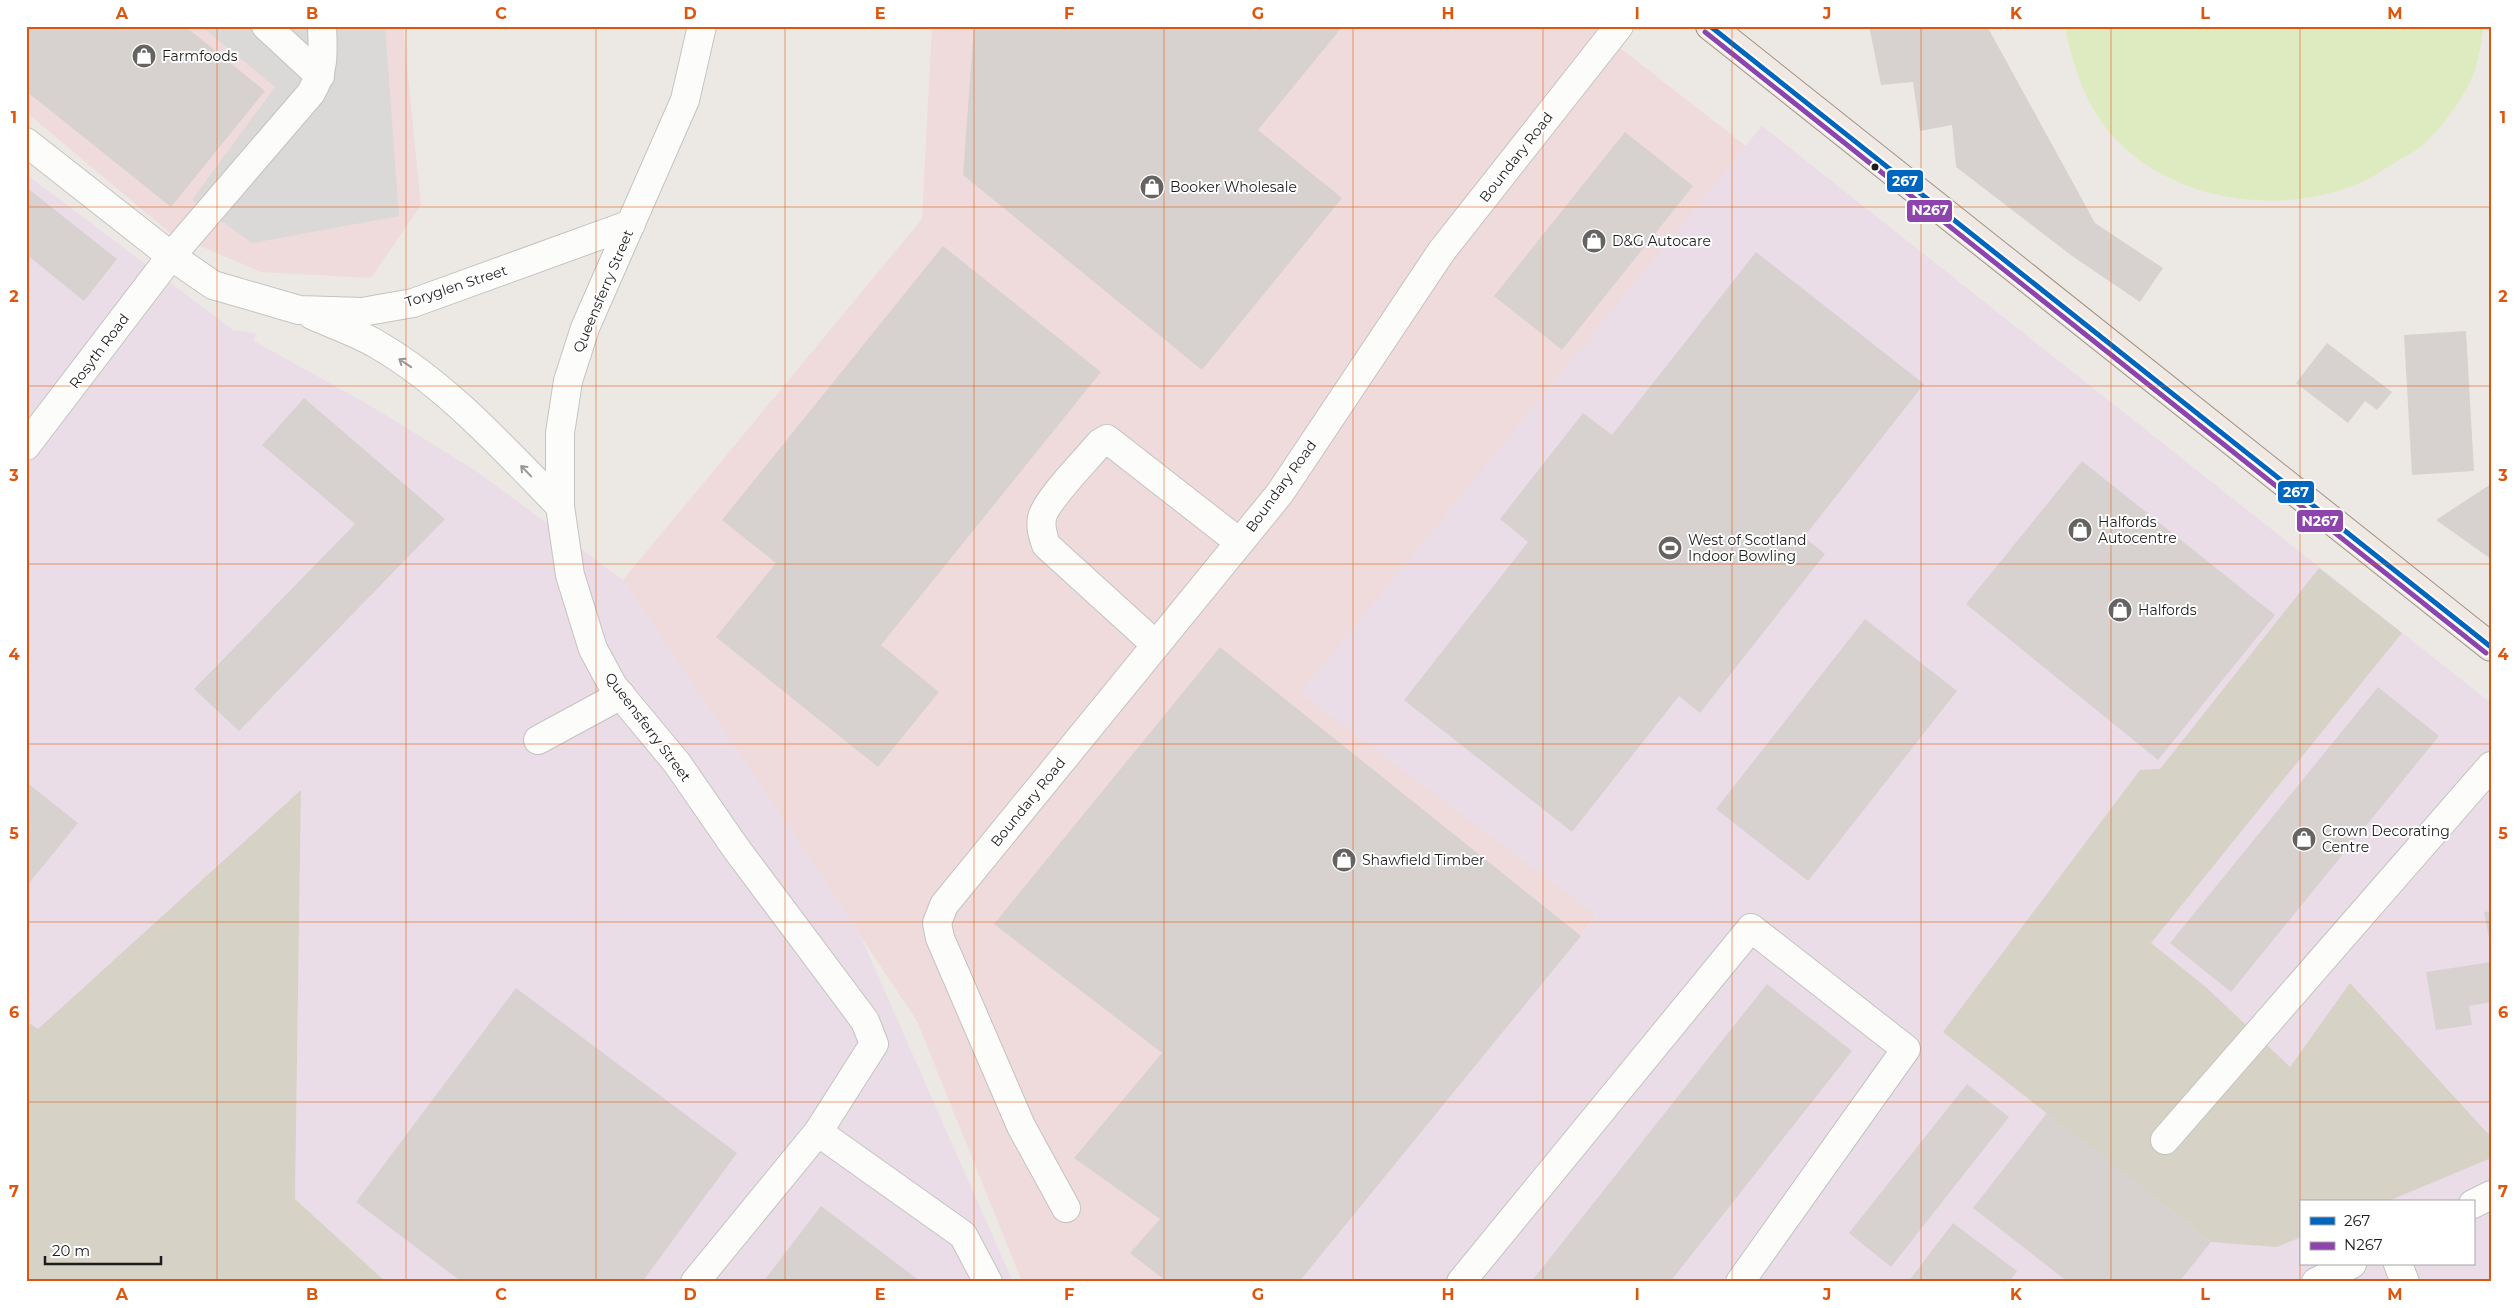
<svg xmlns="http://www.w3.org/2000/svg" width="2517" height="1308" font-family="Montserrat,sans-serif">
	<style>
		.commercial { fill: #efdbdb }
		.industrial { fill: #eadde7; fill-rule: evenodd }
		.construction { fill: #d6d2c6 }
		.grass { fill: #deebc1 }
		.parking { fill: #dad9d7 }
		.building { fill: #d7d2d0 }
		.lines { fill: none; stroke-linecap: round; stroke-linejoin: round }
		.minor-casing { stroke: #c4c3c1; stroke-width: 30 }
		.major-casing { stroke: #a29382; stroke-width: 30 }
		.minor { stroke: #fcfcfb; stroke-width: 28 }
		.major { stroke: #f0e9e3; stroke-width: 28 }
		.bus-1-casing { stroke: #fff; stroke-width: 9 }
		.bus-2-casing { stroke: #fff; stroke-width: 9 }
		.bus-1 { stroke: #0065bd; stroke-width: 5 }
		.bus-2 { stroke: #8e44ad; stroke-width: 5 }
		.oneway { stroke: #989897 }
		.grid { fill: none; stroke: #de560d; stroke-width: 1; stroke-opacity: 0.55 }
		.bus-dot { fill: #1d1d1d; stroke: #fff; stroke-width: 2 }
		.labels { text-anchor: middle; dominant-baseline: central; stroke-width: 4; stroke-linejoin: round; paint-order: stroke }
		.poi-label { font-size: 14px; fill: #1d1d1d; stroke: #fff; text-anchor: start }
		.street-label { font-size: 14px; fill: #1d1d1d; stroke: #fff }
		.line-badge { stroke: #fff; stroke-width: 2 }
		.badge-label { font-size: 14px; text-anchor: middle; font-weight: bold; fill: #fff }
		.neatline { fill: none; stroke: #de560d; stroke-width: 2 }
		.grid-label { font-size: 16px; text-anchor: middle; font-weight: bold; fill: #de560d }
	</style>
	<rect width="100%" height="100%" fill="#ece9e5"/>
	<g class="commercial">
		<path d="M26,26h377l18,179 -50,73 -110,-6 -91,-39 -144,-121z"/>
		<path d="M932,26h660l154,120 16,-20 557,442 -644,251 -376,463h-277l-105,-261 -294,-441 299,-361z"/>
	</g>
	<g class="industrial">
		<path d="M1762,126l729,577v579h-1192l298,-366 -297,-223zM2301,1202h172v62h-172z"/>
		<path d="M26,174l207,156 23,3 -2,8 117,65 108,67 144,107 234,348 156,354h-627l-91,-83 6,-408 -263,239 -12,-9z"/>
	</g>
	<g class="construction">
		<path d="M2319,568l83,65 -251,310 56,45 83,79 60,-84 141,154v21l-105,44h-85v35l-24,10 -66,-5 -268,-210 197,-262 20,-1z"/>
		<path d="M301,790l-6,409 91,83h-360v-261l12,8z"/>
	</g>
	<path class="grass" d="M2065,26h419c-3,14 -4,28 -8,41 -8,26 -33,60 -53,78 -8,7 -19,12 -29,18 -12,8 -26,17 -39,22 -80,32 -188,15 -245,-52 -25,-29 -38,-70 -45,-107z"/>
	<path class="parking" d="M201,26h184l14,190 -147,27 -60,-43 83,-113z"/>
	<g class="building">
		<path d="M26,26h159l80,65 -94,116 -145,-116z"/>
		<path d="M974,26h369l-85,104 84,68 -140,172 -239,-195z"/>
		<path d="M1869,26h118l108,197 68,45 -23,34 -68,-46 -116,-89 -4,-42 -32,6 -7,-49 -32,3z"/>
		<path d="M1625,132l68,54 -131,164 -68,-54z"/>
		<path d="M26,187l91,72 -33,42 -58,-47z"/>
		<path d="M943,246l158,126 -220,273 58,47 -61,75 -162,-130 60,-74 -54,-43z"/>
		<path d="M1756,252l168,132 -120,153 21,17 -125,159 -21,-17 -107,136 -168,-132 124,-158 -28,-23 83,-106 29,22z"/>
		<path d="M2466,331l8,140 -62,4 -8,-140z"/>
		<path d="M2327,343l65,49 -15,18 -12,-9 -17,22 -52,-40z"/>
		<path d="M304,398l141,121 -206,212 -45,-42 161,-165 -93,-79z"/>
		<path d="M2082,461l193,154 -117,145 -192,-156z"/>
		<path d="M2491,484v75l-55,-39z"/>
		<path d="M1865,619l92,72 -149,190 -92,-72z"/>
		<path d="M1220,647l361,289 -282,346h-132l-37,-29 30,-34 -86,-61 88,-105 -168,-129z"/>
		<path d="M2378,687l61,49 -208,256 -61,-49z"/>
		<path d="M26,782l52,41 -52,64z"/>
		<path d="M2491,911v32h-1l-6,-31z"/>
		<path d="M2491,962v40l-22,4 3,19 -36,5 -10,-58z"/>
		<path d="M1767,984l85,67 -182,231h-139z"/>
		<path d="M516,988l221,165 -95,129h-180l-106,-80z"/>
		<path d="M1967,1084l42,33 -118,150 -42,-34z"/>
		<path d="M2047,1113l164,129 -32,40h-111l-95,-74z"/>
		<path d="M821,1206l100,76h-158z"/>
		<path d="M1953,1223l64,48 -8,11h-101z"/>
	</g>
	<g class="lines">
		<defs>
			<g id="minor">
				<path d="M266,26l54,50"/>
				<path d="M702,26l-17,74 -100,228 -17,53 -8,52v73l10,69 23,74 20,37 64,77 58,84 130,174 9,23 -56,88"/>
				<path d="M26,142l145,114 42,29 86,25 63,2 51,-9 218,-79"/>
				<path d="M312,315c22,10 46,18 66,30 70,41 125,103 182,161"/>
				<path d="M26,446l145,-190 140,-163c14,-25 12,-40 11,-67"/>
				<path d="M1156,645l-110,-100c-3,-10 -6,-17 -4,-27 3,-17 45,-59 58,-75l7,-4 132,103"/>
				<path d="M538,740l83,-45"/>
				<path d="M2165,1140l326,-374"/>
				<path d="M2473,1204l18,-9"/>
				<path d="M1066,1208l-45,-82 -81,-188 -3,-15 7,-18 336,-412 161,-241 178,-226"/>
				<path d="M2398,1264l7,18"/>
				<path d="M695,1282l123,-150 145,103 25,47"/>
				<path d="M1461,1282l290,-354 155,121 -166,233"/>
				<path d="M2316,1282l36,-18"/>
			</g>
			<path id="major" d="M1710,26l781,621"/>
		</defs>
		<use href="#minor" class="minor-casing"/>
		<use href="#major" class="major-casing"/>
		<use href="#minor" class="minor"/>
		<use href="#major" class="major"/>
		<defs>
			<path id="bus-1" d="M1710,26l781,621"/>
			<path id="bus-2" d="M1705,32l781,621"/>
		</defs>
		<use href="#bus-1" class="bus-1-casing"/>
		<use href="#bus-2" class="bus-2-casing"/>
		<use href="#bus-1" class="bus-1"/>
		<use href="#bus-2" class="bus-2"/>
	</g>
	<defs><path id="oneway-shaft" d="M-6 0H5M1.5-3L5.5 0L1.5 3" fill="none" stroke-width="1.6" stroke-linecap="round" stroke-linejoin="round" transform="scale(1.25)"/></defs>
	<g class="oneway">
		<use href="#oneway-shaft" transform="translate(405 363) rotate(-146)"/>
		<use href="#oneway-shaft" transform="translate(526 471) rotate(-134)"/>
	</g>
	<path class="grid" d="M217,26v1256M406,26v1256M596,26v1256M785,26v1256M974,26v1256M1164,26v1256M1353,26v1256M1543,26v1256M1732,26v1256M1921,26v1256M2111,26v1256M2300,26v1256M26,207h2465M26,386h2465M26,564h2465M26,744h2465M26,922h2465M26,1102h2465"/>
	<defs>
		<symbol id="shop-disc" viewBox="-11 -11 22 22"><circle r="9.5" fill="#656463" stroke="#fff"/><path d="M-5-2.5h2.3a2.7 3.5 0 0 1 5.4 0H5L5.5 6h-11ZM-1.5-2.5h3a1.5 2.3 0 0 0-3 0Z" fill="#fff"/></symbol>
		<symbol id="stadium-disc" viewBox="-11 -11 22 22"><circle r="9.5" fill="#656463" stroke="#fff"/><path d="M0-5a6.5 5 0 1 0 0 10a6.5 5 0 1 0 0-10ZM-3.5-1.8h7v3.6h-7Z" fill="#fff"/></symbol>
	</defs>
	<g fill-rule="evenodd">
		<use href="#shop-disc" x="130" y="42" width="28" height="28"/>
		<use href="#shop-disc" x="1138" y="173" width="28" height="28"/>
		<use href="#shop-disc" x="1580" y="227" width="28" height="28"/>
		<use href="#shop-disc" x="2066" y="516" width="28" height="28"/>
		<use href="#stadium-disc" x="1656" y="534" width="28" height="28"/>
		<use href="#shop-disc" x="2106" y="596" width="28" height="28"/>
		<use href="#shop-disc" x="2290" y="825" width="28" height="28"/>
		<use href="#shop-disc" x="1330" y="846" width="28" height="28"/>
	</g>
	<circle class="bus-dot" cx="1875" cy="167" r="4.5"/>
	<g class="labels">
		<g class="poi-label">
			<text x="162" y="56">Farmfoods</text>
			<text x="1170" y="187">Booker Wholesale</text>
			<text x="1612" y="241">D&amp;G Autocare</text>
			<text x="2098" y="522">Halfords<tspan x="2098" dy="16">Autocentre</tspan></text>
			<text x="1688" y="540">West of Scotland<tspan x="1688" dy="16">Indoor Bowling</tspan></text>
			<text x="2138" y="610">Halfords</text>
			<text x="2322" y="831">Crown Decorating<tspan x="2322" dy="16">Centre</tspan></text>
			<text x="1362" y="860">Shawfield Timber</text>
		</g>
		<g class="street-label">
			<text transform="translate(1516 157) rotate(-52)">Boundary Road</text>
			<text transform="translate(456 286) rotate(-18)">Toryglen Street</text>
			<text transform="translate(603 291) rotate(-67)">Queensferry Street</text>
			<text transform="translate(99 351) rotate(-53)">Rosyth Road</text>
			<text transform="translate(1281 486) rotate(-54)">Boundary Road</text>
			<text transform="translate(648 727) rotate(53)">Queensferry Street</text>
			<text transform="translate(1028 802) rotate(-51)">Boundary Road</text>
		</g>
	</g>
	<g class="line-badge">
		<rect x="1886" y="169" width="38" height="24" rx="5" fill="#0065bd"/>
		<rect x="1906" y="199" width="47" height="24" rx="5" fill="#8e44ad"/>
		<rect x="2277" y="480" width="38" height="24" rx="5" fill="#0065bd"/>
		<rect x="2296" y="509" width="48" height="24" rx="5" fill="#8e44ad"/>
	</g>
	<g class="badge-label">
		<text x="1905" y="186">267</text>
		<text x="1930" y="215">N267</text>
		<text x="2296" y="497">267</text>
		<text x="2320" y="526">N267</text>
	</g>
	<rect width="2517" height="1308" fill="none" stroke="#ffffff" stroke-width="55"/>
	<rect x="2300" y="1200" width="175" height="65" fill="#ffffff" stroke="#a5a5a5"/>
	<rect x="2310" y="1217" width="25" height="8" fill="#0065bd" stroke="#a5a5a5"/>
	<text x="2344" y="1226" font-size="15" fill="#1d1d1d">267</text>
	<rect x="2310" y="1242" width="25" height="8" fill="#8e44ad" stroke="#a5a5a5"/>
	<text x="2344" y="1250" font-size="15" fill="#1d1d1d">N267</text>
	<path d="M45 1256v8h116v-8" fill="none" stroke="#1d1d1d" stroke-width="2.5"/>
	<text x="52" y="1256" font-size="15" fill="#1d1d1d" stroke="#ffffff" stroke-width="4" paint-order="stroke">20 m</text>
	<rect x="28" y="28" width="2462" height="1252" class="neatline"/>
	<g class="grid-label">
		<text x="122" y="19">A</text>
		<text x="312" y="19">B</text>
		<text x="501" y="19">C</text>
		<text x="690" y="19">D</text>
		<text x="880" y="19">E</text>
		<text x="1069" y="19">F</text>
		<text x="1258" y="19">G</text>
		<text x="1448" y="19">H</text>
		<text x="1637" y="19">I</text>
		<text x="1827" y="19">J</text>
		<text x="2016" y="19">K</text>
		<text x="2205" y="19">L</text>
		<text x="2395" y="19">M</text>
		<text x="14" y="123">1</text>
		<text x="2503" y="123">1</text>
		<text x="14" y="302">2</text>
		<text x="2503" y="302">2</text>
		<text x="14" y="481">3</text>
		<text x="2503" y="481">3</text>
		<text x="14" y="660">4</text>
		<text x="2503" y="660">4</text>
		<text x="14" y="839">5</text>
		<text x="2503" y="839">5</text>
		<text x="14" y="1018">6</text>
		<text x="2503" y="1018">6</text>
		<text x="14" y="1197">7</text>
		<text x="2503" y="1197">7</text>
		<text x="122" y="1300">A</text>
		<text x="312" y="1300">B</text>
		<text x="501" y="1300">C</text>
		<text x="690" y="1300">D</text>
		<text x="880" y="1300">E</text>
		<text x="1069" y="1300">F</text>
		<text x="1258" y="1300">G</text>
		<text x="1448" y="1300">H</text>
		<text x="1637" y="1300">I</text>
		<text x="1827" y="1300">J</text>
		<text x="2016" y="1300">K</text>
		<text x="2205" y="1300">L</text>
		<text x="2395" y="1300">M</text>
	</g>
</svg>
